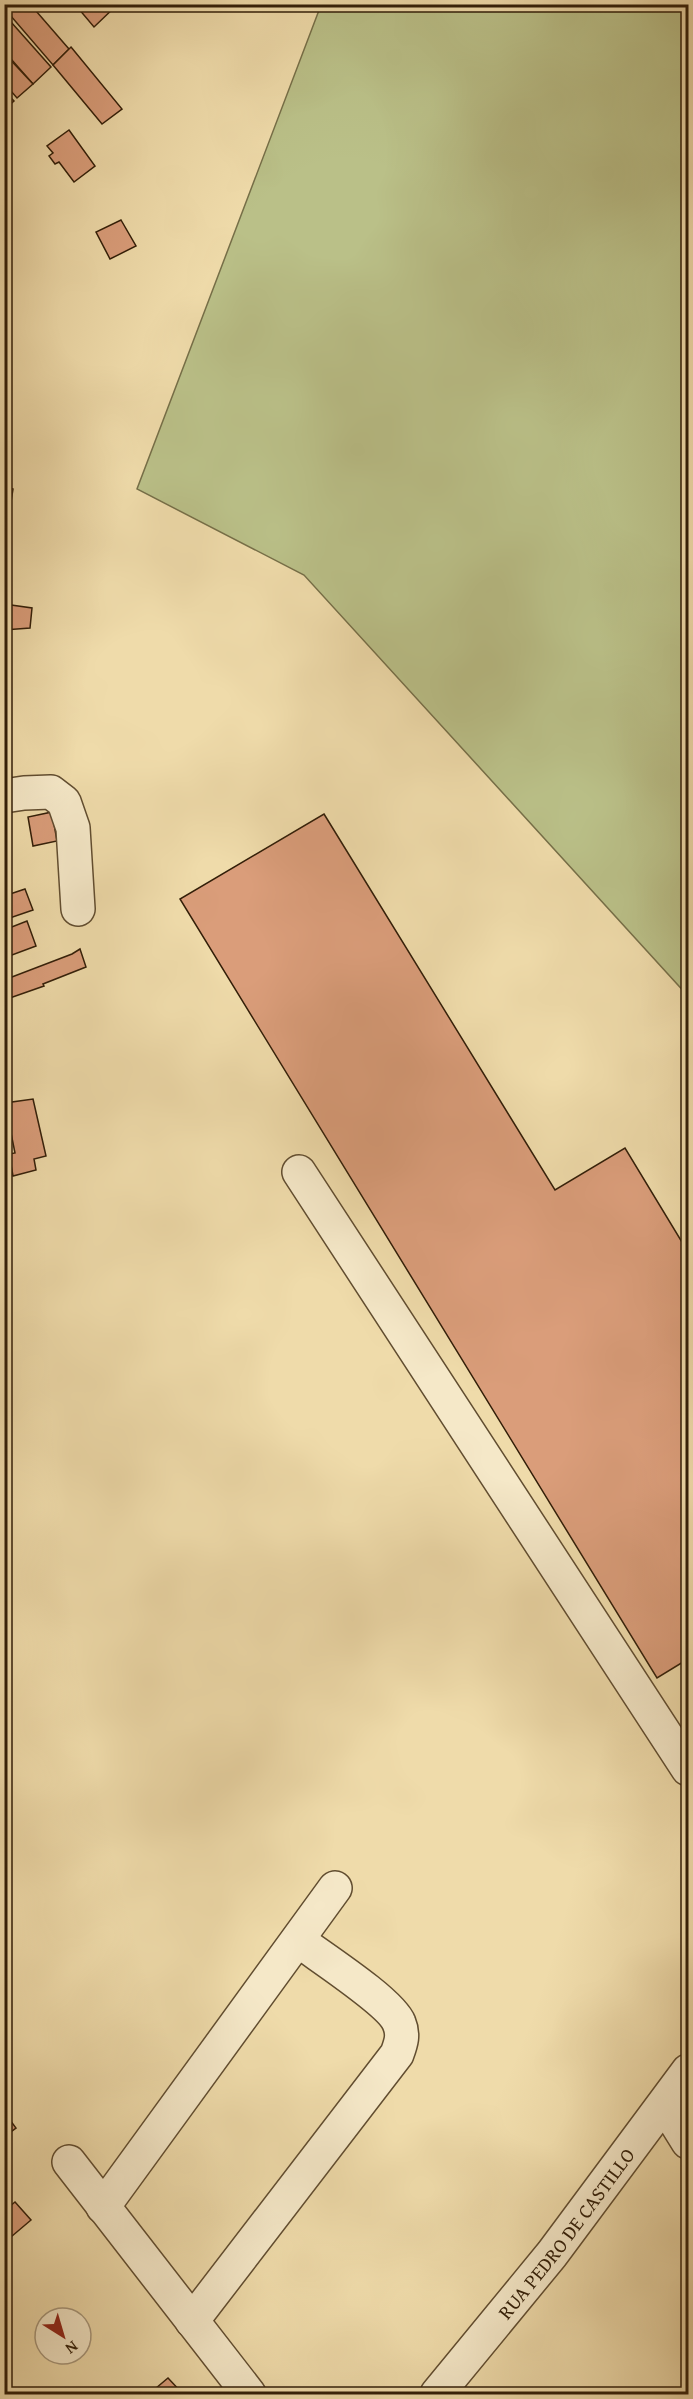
<svg xmlns="http://www.w3.org/2000/svg" width="693" height="2399" font-family="'Gentium Book Plus',serif">
	<style>
		.green { fill: #bac088; stroke: #766f48; stroke-width: 1.5 }
		.building { fill: #da9d7a; stroke: #321e08; stroke-width: 1.5 }
		.lines { fill: none; stroke-linecap: round; stroke-linejoin: round }
		.minor-casing { stroke: #614d30; stroke-width: 36 }
		.minor { stroke: #f5e8c8; stroke-width: 33 }
		.labels { text-anchor: middle; dominant-baseline: central; stroke-width: 4.5; stroke-linejoin: round; paint-order: stroke }
		.street-label { font-size: 20px; fill: #321e08; stroke: #f5e8c8 }
	</style>
	<rect width="100%" height="100%" fill="#efdbaa"/>
	<filter id="stains"><feTurbulence type="fractalNoise" baseFrequency=".00333" numOctaves="4"/><feColorMatrix values="0 0 0 0 .2 0 0 0 0 .09 0 0 0 0 .02 0 0 0 .5 -.17"/></filter>
	<radialGradient id="worn" r=".72"><stop offset=".6" stop-color="#630" stop-opacity="0"/><stop offset="1" stop-color="#630" stop-opacity=".3"/></radialGradient>
	<path class="green" d="M321,5h367v991l-384,-421 -167,-86z"/>
	<g class="building">
		<path d="M4,4h26l39,45 -16,16 -49,-57z"/>
		<path d="M81,4h37l-24,23 -16,-19z"/>
		<path d="M11,22l40,45 -18,17 -29,-33v-23z"/>
		<path d="M71,47l51,62 -20,15 -49,-59z"/>
		<path d="M4,53l29,31 -16,14 -13,-15z"/>
		<path d="M4,91l10,10 -10,9z"/>
		<path d="M69,130l26,36 -21,16 -15,-20 -4,2 -6,-8 4,-3 -6,-7z"/>
		<path d="M121,220l15,26 -26,13 -14,-27z"/>
		<path d="M4,486l9,3 -2,13 -7,-1z"/>
		<path d="M4,523h7v54h-5l1,27h-3z"/>
		<path d="M4,604l28,4 -2,20 -26,2z"/>
		<path d="M52,812l5,29 -24,5 -5,-29z"/>
		<path d="M324,814l231,376 70,-42 63,104v407l-31,19 -477,-779z"/>
		<path d="M25,889l8,21 -29,10v-24z"/>
		<path d="M27,921l9,25 -32,12v-28z"/>
		<path d="M80,949l6,18 -43,17 1,2 -37,13 -3,-19 68,-26z"/>
		<path d="M33,1099l13,57 -12,3 2,11 -23,6 -4,-22 6,-1 -10,-50z"/>
		<path d="M7,2116l9,12 -12,9v-19z"/>
		<path d="M15,2202l16,18 -26,22 -1,-31z"/>
		<path d="M168,2378l15,16h-34z"/>
	</g>
	<g class="lines">
		<defs>
			<g id="minor">
				<path d="M4,796l20,-3 27,-1 13,10 9,26 5,81"/>
				<path d="M299,1172l389,597"/>
				<path d="M665,2105l23,37"/>
				<path d="M69,2162l180,232"/>
				<path d="M103,2207l232,-319"/>
				<path d="M192,2321l205,-267c4,-11 7,-19 2,-31 -8,-21 -80,-67 -101,-83"/>
				<path id="s1" d="M437,2394l115,-140 136,-183"/>
			</g>
		</defs>
		<use href="#minor" class="minor-casing"/>
		<use href="#minor" class="minor"/>
	</g>
	<g class="labels">
		<g class="street-label">
			<text stroke="none"><textPath href="#s1" startOffset="206">RUA PEDRO DE CASTILLO</textPath></text>
		</g>
	</g>
	<rect width="693" height="2399" fill="none" stroke="#efdbaa" stroke-width="24"/>
	<rect x="6" y="6" width="681" height="2387" fill="none" stroke="#321e08" stroke-width="3"/>
	<rect x="12" y="12" width="669" height="2375" fill="none" stroke="#321e08" stroke-width="1.5"/>
	<g transform="translate(63 2336) rotate(143)"><circle r="28" fill="#f5e8c8" stroke="#a7977b" stroke-width="1.5"/>
	<path d="M0-4.5L10 22L0 15L-10 22Z" fill="#8f2418"/>
	<text y="-9" font-size="16" font-weight="bold" text-anchor="middle" fill="#321e08">N</text>
	</g>
	<rect width="100%" height="100%" filter="url(#stains)"/>
	<rect width="100%" height="100%" fill="url(#worn)"/>
</svg>
